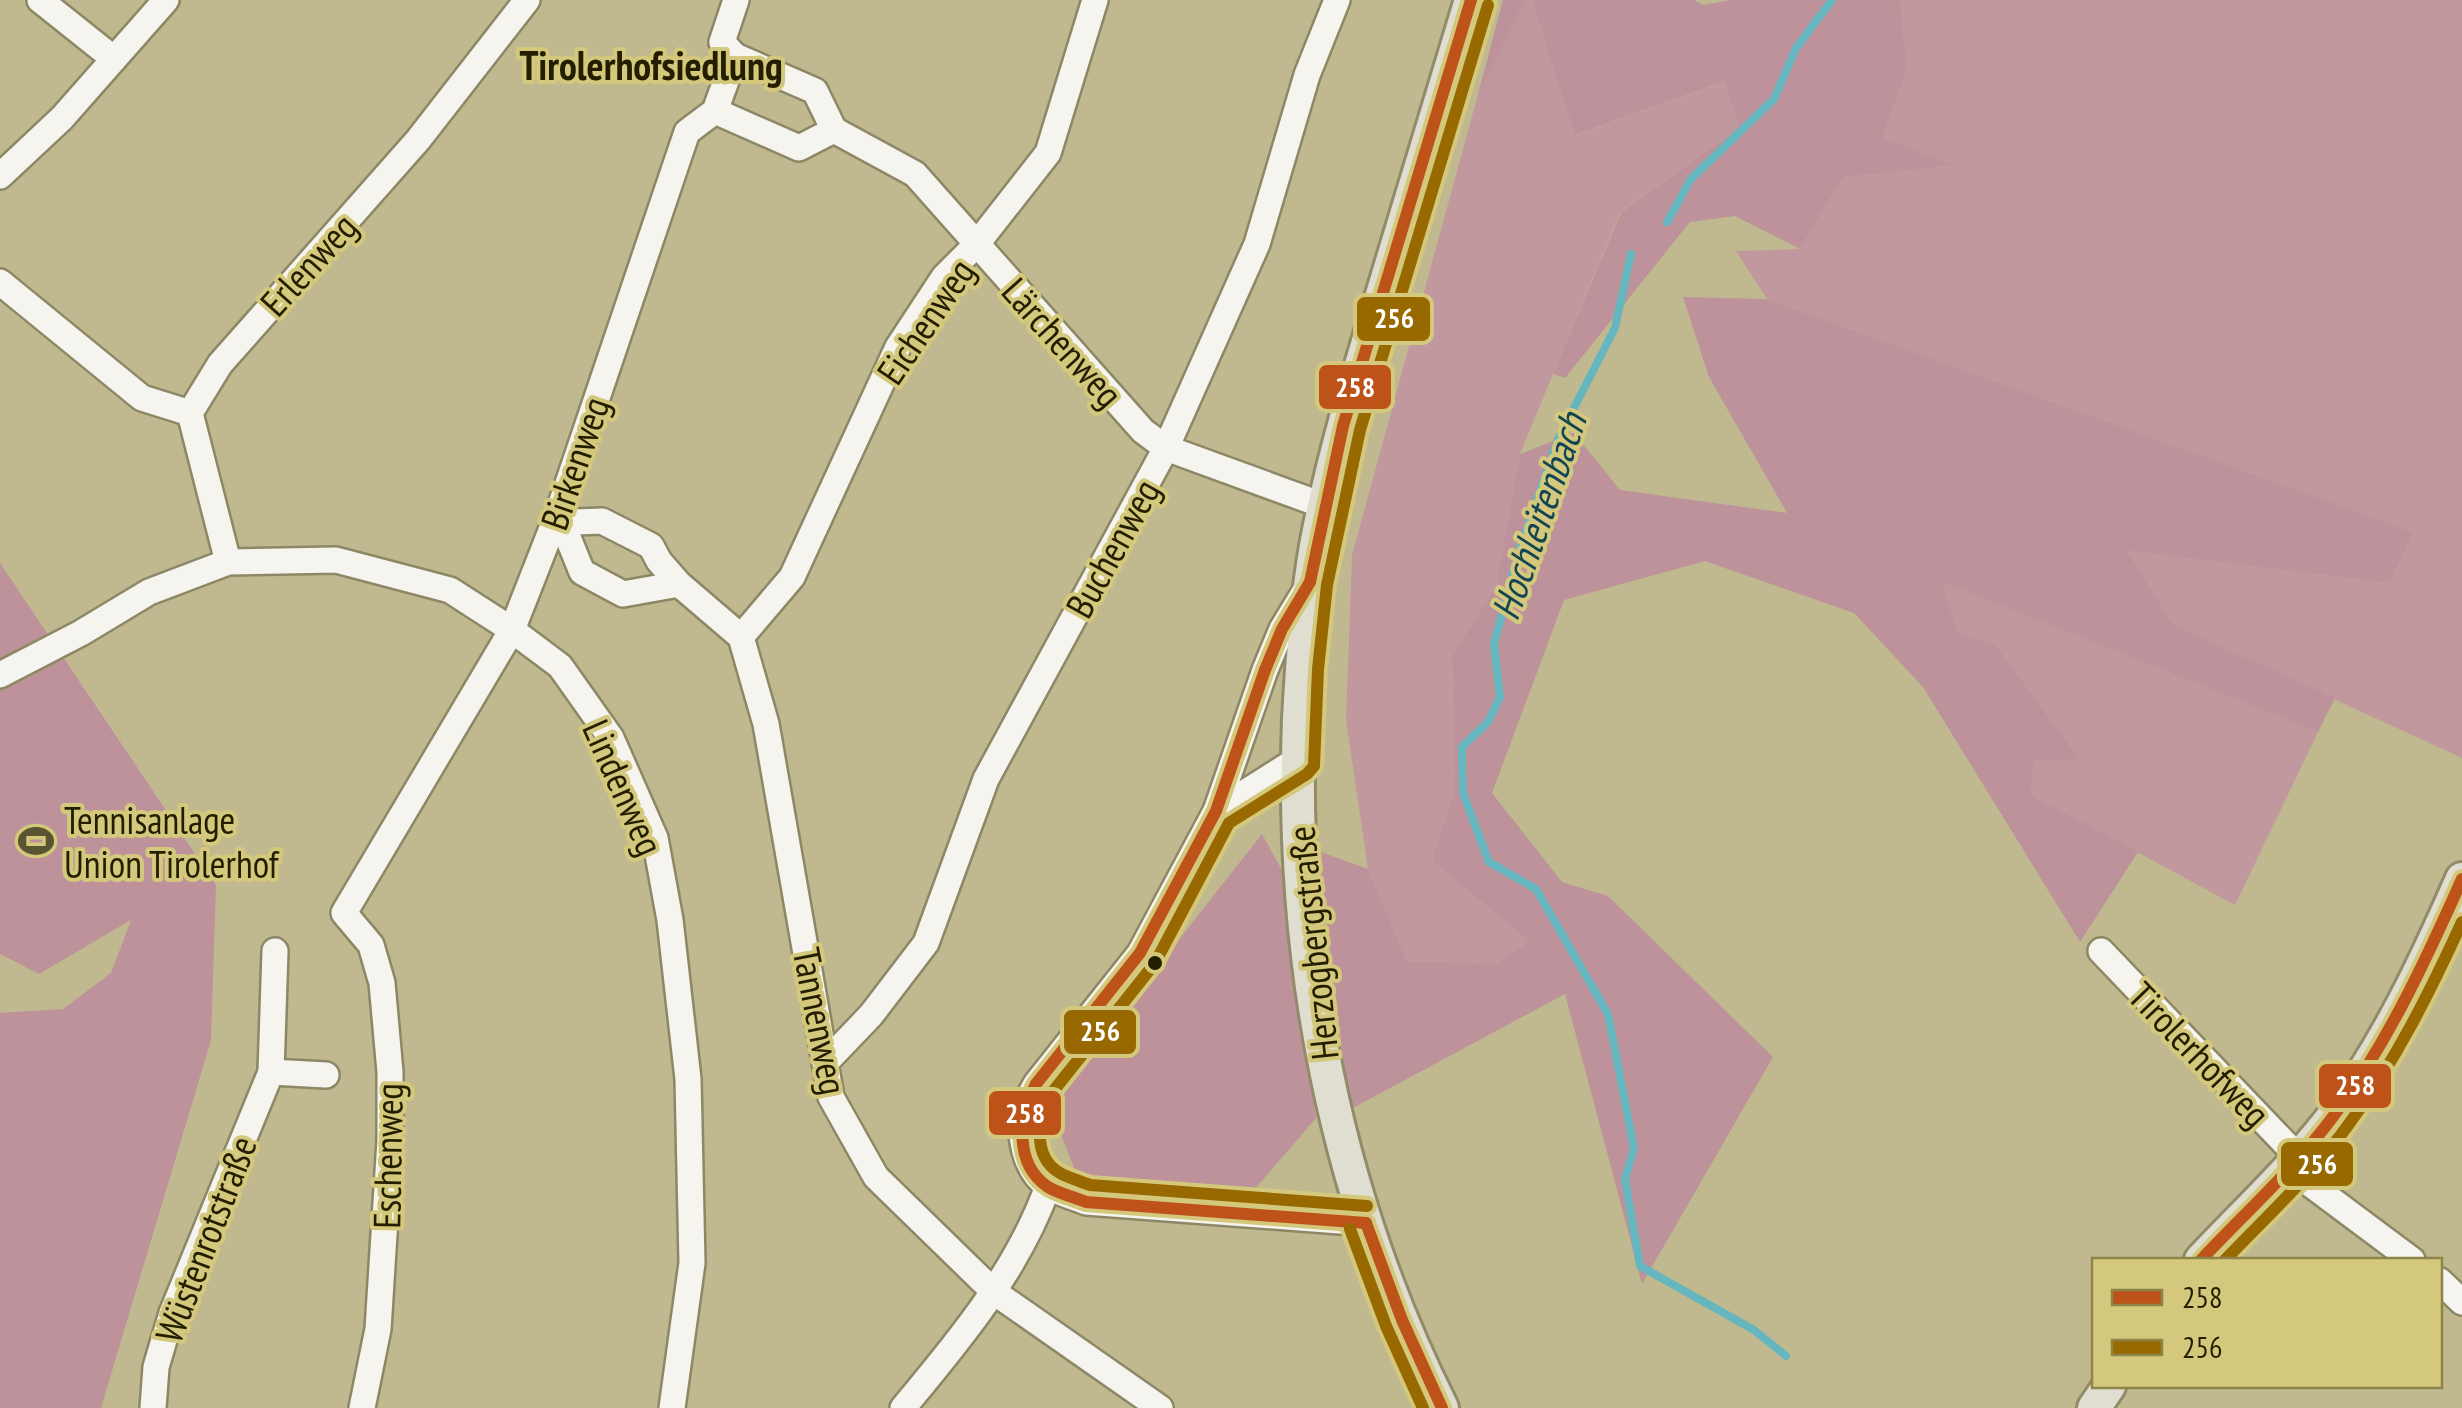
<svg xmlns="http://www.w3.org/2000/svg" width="2462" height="1408" font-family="'PT Sans Narrow',sans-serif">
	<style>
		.green { fill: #c0989e }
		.forest { fill: #bd929a }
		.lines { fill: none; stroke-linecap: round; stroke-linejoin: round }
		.stream { stroke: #66b6c0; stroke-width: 8 }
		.minor-casing { stroke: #8c8765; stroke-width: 30 }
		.major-casing { stroke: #918b69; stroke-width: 38 }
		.minor { stroke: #f6f4ee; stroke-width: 25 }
		.major { stroke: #e0ded0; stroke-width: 32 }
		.bus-1-casing { stroke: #d4c87c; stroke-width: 20 }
		.bus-2-casing { stroke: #d4c87c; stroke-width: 20 }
		.bus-1 { stroke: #be531a; stroke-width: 12 }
		.bus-2 { stroke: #986900; stroke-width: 12 }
		.bus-dot { fill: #231e00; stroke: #d4c87c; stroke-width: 4 }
		.labels { text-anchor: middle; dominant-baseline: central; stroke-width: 8; stroke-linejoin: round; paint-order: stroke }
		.street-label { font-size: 38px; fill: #231e00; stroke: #d4c87c }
		.poi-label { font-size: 38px; fill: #231e00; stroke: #d4c87c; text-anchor: start }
		.neighbourhood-label { font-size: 40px; font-weight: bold; fill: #231e00; stroke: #d4c87c }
		.water-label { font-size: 40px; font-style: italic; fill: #134553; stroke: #d4c87c }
		.line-badge { stroke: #d4c87c; stroke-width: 4 }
		.badge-label { font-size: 28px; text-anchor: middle; font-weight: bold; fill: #fff }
	</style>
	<rect width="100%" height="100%" fill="#c0b990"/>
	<g class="green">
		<path d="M1526,0h6l44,135 150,-54 13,47 -119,84 -100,242 -24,132 -44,70 3,132 -23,72 99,80 -34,26 -92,-5 -37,-92 -22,-149 6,-165 125,-457z"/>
		<path d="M1900,0h562v758l-290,-133 -47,-76 265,34 24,-51 -647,-233 -31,-48 64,-2 43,-72 107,-13 -67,-27 24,-68z"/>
		<path d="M1942,582l376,150 -83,173 -204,-110 3,-34 45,-3 -121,-124z"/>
	</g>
	<g class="forest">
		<path d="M1503,0h23l-49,98z"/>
		<path d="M1532,0h162l9,5 28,-5h169l7,69 -24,68 70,28 -110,12 -43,72 -65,-33 -45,6 -125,156 -12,-4 68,-162 118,-84 -14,-47 -150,54z"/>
		<path d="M1683,297l84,2 647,233 -24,51 -264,-33 47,75 162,73 -17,34 -376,-150 16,51 38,13 83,113 -45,2 -3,34 107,57 -58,90 -157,-255 -69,-74 -149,-52 -141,39 -72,193 70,89 46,14 165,161 -131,227 -77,-290 -216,116 -31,-259 50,18 38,92 90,4 34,-24 -98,-81 23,-72 -3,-132 44,-70 24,-132 54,-21 46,57 167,23 -78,-136z"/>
		<path d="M0,563l216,322 -5,155 -110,368h-101v-395l63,-4 48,-36 20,-53 -92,54 -39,-20z"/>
		<path d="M1262,834l20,36 34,248 -61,71 -176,-9 -30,-75z"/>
	</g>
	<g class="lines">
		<g class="stream">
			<path d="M1667,222l24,-43 83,-80 22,-51 36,-48"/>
			<path d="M1631,254l-16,74 -57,111 -39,112 -25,93 6,53 -12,25 -26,25 1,46 26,69 47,27 72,125 26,134 -9,31 15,87 114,64 32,26"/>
		</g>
		<defs>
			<g id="minor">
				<path d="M40,0l74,59"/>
				<path d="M735,56l80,35 19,39"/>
				<path d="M715,111l84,37 35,-18 81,44 228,257 23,17 159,58"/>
				<path d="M0,176l62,-58 104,-118"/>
				<path d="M0,282l142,116 48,15"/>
				<path d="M558,513l24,59 41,22 56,-10 62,53 25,87 65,373 45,80 118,115 166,116"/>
				<path d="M558,513l17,9 27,-1 49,25 8,15 20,23"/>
				<path d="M228,562l-38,-149 30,-49 198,-224 109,-140"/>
				<path d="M1307,588l-25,41 -17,41 -49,141 -76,142 -104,131c-4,7 -9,15 -11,22 -8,26 -1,65 24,81 10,6 25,10 37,15l280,21"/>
				<path d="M741,637l51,-60 106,-230 46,-70 32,-32 72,-92 47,-153"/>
				<path d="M0,675l81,-42 68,-41 79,-30 108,-2 114,30 62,40 48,36 51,72 44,100 15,82 18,159 4,184 -20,145"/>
				<path d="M1216,811l82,-52"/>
				<path d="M2101,951l198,207"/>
				<path d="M826,1062l45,-47 55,-72 60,-164 180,-331 91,-204 50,-169 30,-75"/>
				<path d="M271,1072l4,-121"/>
				<path d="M2290,1169l122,91"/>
				<path d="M2440,1281l22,21"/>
				<path d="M153,1408l3,-41 16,-54 99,-241 55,3"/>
				<path d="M362,1408l16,-79 12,-189v-68l-8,-89 -11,-38 -27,-32 168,-283 46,-117 129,-381 28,-21 20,-55 -13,-14 14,-42"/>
				<path d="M903,1408c56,-67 115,-138 145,-222"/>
			</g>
			<g id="major">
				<path d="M2201,1260c45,-48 94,-93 134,-146 53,-72 91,-153 127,-235"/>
				<path d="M1442,1408c-108,-215 -152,-449 -143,-689 3,-58 7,-116 17,-173 17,-92 45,-181 72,-271 27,-91 55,-183 83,-275"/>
				<path d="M2094,1408l15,-22"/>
			</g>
		</defs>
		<use href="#minor" class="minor-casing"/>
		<use href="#major" class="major-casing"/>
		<use href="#minor" class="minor"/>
		<use href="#major" class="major"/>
		<defs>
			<g id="bus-1">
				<path d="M1366,1223l-280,-21c-12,-5 -26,-8 -38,-15 -34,-23 -30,-72 -12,-103l104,-131 76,-142 49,-141 17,-41 28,-47 33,-156 128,-426"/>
				<path d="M1366,1223l36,97 40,88"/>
				<path d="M2201,1260c45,-48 95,-93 134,-146 53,-72 91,-154 127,-235"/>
			</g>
			<g id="bus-2">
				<path d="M1367,1206l-277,-21c-10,-4 -21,-7 -30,-12 -28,-16 -23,-56 -9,-79l104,-131 74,-140 78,-49 7,-8 4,-97 9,-84 33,-155 128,-425"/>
				<path d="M1350,1229l36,97 37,82"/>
				<path d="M2225,1260c42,-44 88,-86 124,-136 46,-62 81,-132 113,-202"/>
			</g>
		</defs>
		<use href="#bus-1" class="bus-1-casing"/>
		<use href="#bus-2" class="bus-2-casing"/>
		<use href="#bus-1" class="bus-1"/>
		<use href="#bus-2" class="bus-2"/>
	</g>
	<defs>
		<symbol id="stadium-bare" viewBox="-9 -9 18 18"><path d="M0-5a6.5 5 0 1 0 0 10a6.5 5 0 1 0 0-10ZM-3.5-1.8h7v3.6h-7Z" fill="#5a5432" stroke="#d4c87c" stroke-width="2.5" paint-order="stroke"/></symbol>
	</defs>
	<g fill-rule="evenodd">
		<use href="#stadium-bare" x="11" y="816" width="50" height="50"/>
	</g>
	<circle class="bus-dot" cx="1155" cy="963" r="9"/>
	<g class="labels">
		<g class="street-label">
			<text transform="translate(308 264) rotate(-48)">Erlenweg</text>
			<text transform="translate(925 321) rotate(-56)">Eichenweg</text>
			<text transform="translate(1063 342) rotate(48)">Lärchenweg</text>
			<text transform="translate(574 463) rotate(-71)">Birkenweg</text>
			<text transform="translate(1112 548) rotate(-61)">Buchenweg</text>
			<text transform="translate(624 787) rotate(66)">Lindenweg</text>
			<text transform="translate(1312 943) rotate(-96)">Herzogbergstraße</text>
			<text transform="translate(821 1021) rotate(79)">Tannenweg</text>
			<text transform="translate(2200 1054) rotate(46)">Tirolerhofweg</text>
			<text transform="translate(387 1156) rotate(-89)">Eschenweg</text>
			<text transform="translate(205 1239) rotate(-69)">Wüstenrotstraße</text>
		</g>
		<g class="poi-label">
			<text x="64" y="819">Tennisanlage<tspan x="64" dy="44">Union Tirolerhof</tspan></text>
		</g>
		<g class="neighbourhood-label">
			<text x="651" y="65">Tirolerhofsiedlung</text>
		</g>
		<g class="water-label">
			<text transform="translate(1538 516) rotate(-71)">Hochleitenbach</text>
		</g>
	</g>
	<g class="line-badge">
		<rect x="1355" y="295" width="77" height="48" rx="10" fill="#986900"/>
		<rect x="1317" y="363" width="76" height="48" rx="10" fill="#be531a"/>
		<rect x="1062" y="1008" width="76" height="48" rx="10" fill="#986900"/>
		<rect x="2317" y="1062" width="76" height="48" rx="10" fill="#be531a"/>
		<rect x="987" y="1089" width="76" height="48" rx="10" fill="#be531a"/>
		<rect x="2279" y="1140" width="76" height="48" rx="10" fill="#986900"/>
	</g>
	<g class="badge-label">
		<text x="1394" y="328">256</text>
		<text x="1355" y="397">258</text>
		<text x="1100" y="1041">256</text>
		<text x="2355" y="1095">258</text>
		<text x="1025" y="1123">258</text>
		<text x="2317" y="1174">256</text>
	</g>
	<rect x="2092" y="1258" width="350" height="130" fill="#d4c87c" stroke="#8d844a" stroke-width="2.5"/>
	<rect x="2112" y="1290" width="50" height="15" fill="#be531a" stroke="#8d844a" stroke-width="2.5"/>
	<text x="2182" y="1308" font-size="30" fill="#231e00">258</text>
	<rect x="2112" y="1340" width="50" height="15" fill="#986900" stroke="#8d844a" stroke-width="2.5"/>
	<text x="2182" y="1358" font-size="30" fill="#231e00">256</text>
</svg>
